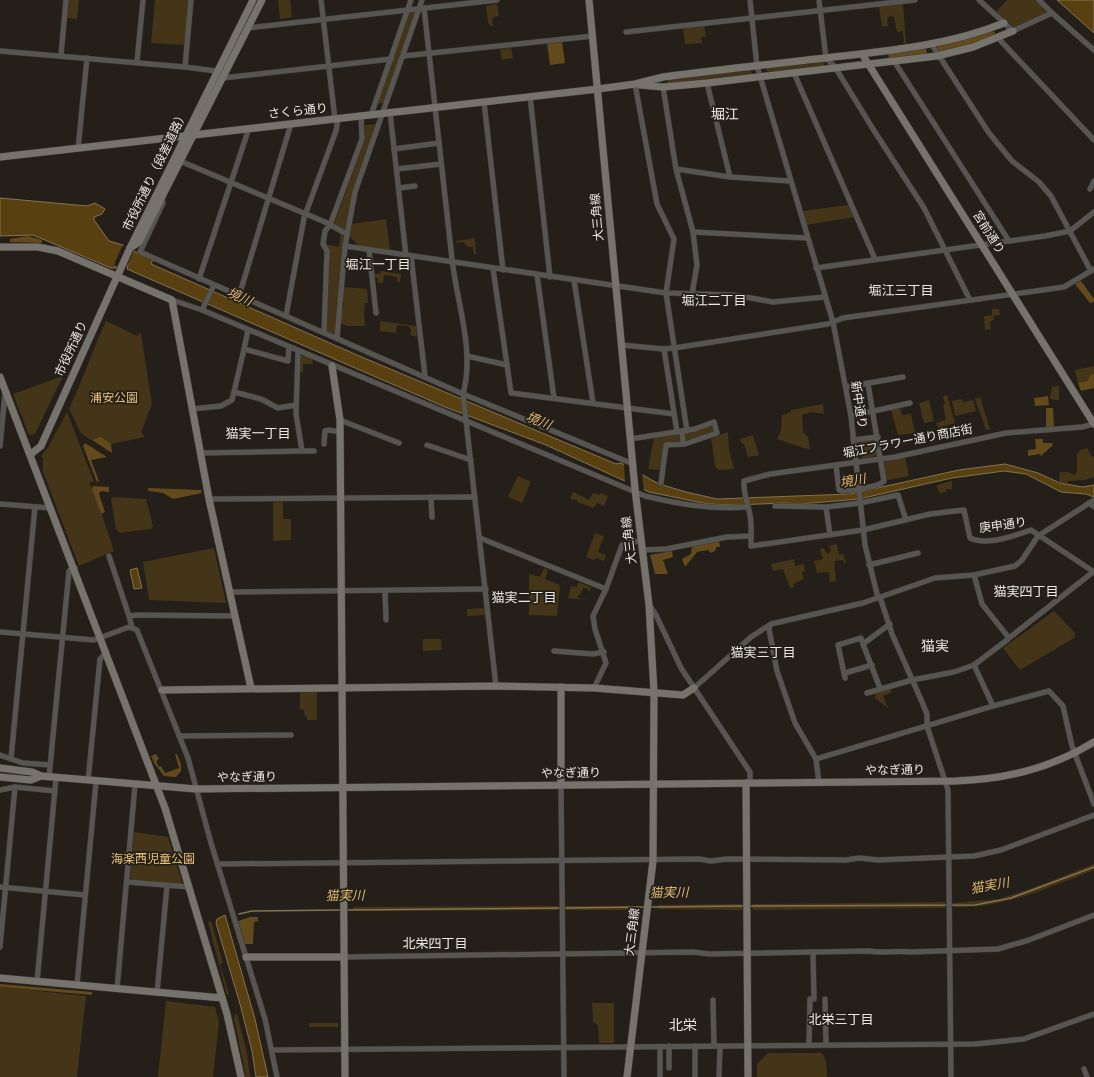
<svg xmlns="http://www.w3.org/2000/svg" width="1094" height="1077" font-family="Overpass,'Noto Sans JP',sans-serif">
	<style>
		.green { fill: #443418 }
		.forest { fill: #624a1c }
		.water { fill: #584011; stroke: #847250 }
		.pier { fill: #242019 }
		.lines { fill: none; stroke-linecap: round; stroke-linejoin: round }
		.stream { stroke: #847250; stroke-width: 1.5 }
		.street-casing { stroke: #403c35; stroke-width: 6 }
		.secondary-casing { stroke: #403c35; stroke-width: 8 }
		.street { stroke: #575552; stroke-width: 5 }
		.secondary { stroke: #76736d; stroke-width: 7 }
		.labels { text-anchor: middle; dominant-baseline: central; stroke-width: 3.5; stroke-linejoin: round; paint-order: stroke }
		.street-label { font-size: 12px; fill: #eae8e3; stroke: #242019 }
		.park-label { font-size: 12px; fill: #e8c079; stroke: #242019 }
		.neighbourhood-label { font-size: 13px; fill: #eae8e3; stroke: #242019 }
		.water-label { font-size: 13px; font-style: italic; fill: #e0b871; stroke: #242019 }
		.quarter-label { font-size: 14px; fill: #eae8e3; stroke: #242019 }
	</style>
	<rect width="100%" height="100%" fill="#242019"/>
	<g class="green">
		<path d="M69,0h10l-2,19 -10,-1z"/>
		<path d="M155,0h34l-4,45 -34,-2z"/>
		<path d="M278,0h12l2,17 -12,2z"/>
		<path d="M1007,0h30l10,13 -31,15 -3,-1 -17,-15z"/>
		<path d="M497,4l2,12 -7,2 1,8h-2l-3,-3 -2,-17z"/>
		<path d="M903,4l3,39 -3,1 1,-2 -1,-11 -6,1 -3,-15 -5,-1 -2,4 1,6 -6,1 -3,-20z"/>
		<path d="M416,12l-32,91 -7,1 32,-91z"/>
		<path d="M704,25l2,12h-5l1,6 -17,1 -2,-17z"/>
		<path d="M511,48l2,10 -11,2 -2,-11z"/>
		<path d="M824,61l1,2 -2,4 -54,6 -3,-3 2,-3z"/>
		<path d="M751,70l1,3 -2,2 -83,9v-6z"/>
		<path d="M377,124l-31,104 -2,2 -10,-6 31,-85v-14z"/>
		<path d="M848,205l6,12 -48,8 -4,-14z"/>
		<path d="M386,219l4,32 -31,-5 -9,-9 2,-13z"/>
		<path d="M341,233l3,4 -8,95 -2,2 -7,-3 -1,-3v-84l13,3z"/>
		<path d="M475,238l1,16h-2l-1,-7h-5l-5,-5 -7,1v-2z"/>
		<path d="M380,271l21,3 -1,8h-3v-5l-13,-2 -1,8h-5v-5h-3l-1,-5 6,1z"/>
		<path d="M344,287l23,2 1,14h-3l-1,11 1,12h-17l-8,-3 4,-20 -2,-1z"/>
		<path d="M992,309h7l1,6 -7,1 1,4 -4,1 1,8 -6,1 -1,-14 8,-1z"/>
		<path d="M106,321l31,15 2,-3 2,1 11,70 -11,28 4,5 -34,7 -8,-5 -12,1 -10,-7 -12,-24c14,-29 23,-58 37,-88z"/>
		<path d="M380,321l36,5 1,11 -7,-2 1,-6 -3,-3 -11,-1 -1,8 -16,-2z"/>
		<path d="M302,355l10,4 1,5h-10v8h-3l-1,-14z"/>
		<path d="M1094,366v8l-4,1 -3,6 -9,2 -3,-13z"/>
		<path d="M63,376l-28,58 -6,1 -16,-41z"/>
		<path d="M1059,386v14l-9,-1 2,-12z"/>
		<path d="M947,395l8,28 -17,5 -2,-5 10,-3 -3,-15 2,-1 -2,-8z"/>
		<path d="M980,397l10,32 -4,1 -11,-31z"/>
		<path d="M962,399l1,3 10,-2 3,11 -21,5 -3,-15z"/>
		<path d="M929,400l5,21 -10,2 -5,-20z"/>
		<path d="M823,404l1,10 -12,-2 -10,3 1,17 5,5 2,13 -33,-11 4,-8 1,-16 9,-3v-2z"/>
		<path d="M900,408l2,7 9,-1 4,19 -17,2 -7,-25z"/>
		<path d="M67,412l27,70h-4v3l3,3 21,63 -35,15 -36,-94v-15h-2l5,-9 -1,5z"/>
		<path d="M711,426l3,1 1,4 -28,11 -3,-1v-8z"/>
		<path d="M728,432l1,17 5,20 -15,1 -4,-4 -4,-28z"/>
		<path d="M679,434l1,7 -17,2 -2,27 -13,-1 6,-31z"/>
		<path d="M753,435l6,20 -11,2 -4,-13 -3,-1 -1,-4z"/>
		<path d="M874,439l3,2 1,14 -16,4 -4,-16 2,-2z"/>
		<path d="M1087,448l5,9 2,-1v21l-9,3 -17,1v2l-9,-1 1,-10h8l6,3 3,-3v-18l3,-4z"/>
		<path d="M905,457l4,19 -21,4 -2,-2 -3,-16z"/>
		<path d="M518,476l13,6 -9,21 -14,-6z"/>
		<path d="M952,481v8h-6v3l-7,1 -2,-8z"/>
		<path d="M573,492l16,8 4,-7 7,2 1,-2 7,3 -4,10 -7,-3 -3,5 -17,-6 1,-2 -8,-1z"/>
		<path d="M113,497l33,2 7,27 -2,3 -31,4 -4,-4 -5,-30z"/>
		<path d="M273,502h10v17h8v21l-18,1z"/>
		<path d="M595,533l9,3 -6,16 8,3 -2,6 -8,-3 -2,2 -8,-3z"/>
		<path d="M837,544l2,11 4,-1 3,8 -2,2 -1,-4 -9,1 2,20 -6,1 -1,-10 -12,1 -3,-12 9,-2 -3,-10 3,-1 5,6 3,-3 -2,-5z"/>
		<path d="M214,548l12,55 -77,-3 -6,-38z"/>
		<path d="M794,559l1,7 9,-2 1,7 -3,1 2,7 -11,5 1,3 -4,1 -7,-19 -10,2 -2,-7z"/>
		<path d="M544,568l4,2 -3,9 15,6 -3,31 -28,-1v-41l11,3z"/>
		<path d="M578,582l13,5 -1,5 -2,-3 -5,-1 -3,7h-2v3l10,2 -20,-2 3,-12 6,1z"/>
		<path d="M484,608l1,7 -18,1v-7z"/>
		<path d="M1054,611l21,22 -1,5 -54,32 -17,-22z"/>
		<path d="M423,639h18l1,11 -19,1z"/>
		<path d="M890,688l2,4 -9,4 5,12 -13,-10 1,-6z"/>
		<path d="M300,692h17v28h-10v-4h-2l-1,-6 -4,-1z"/>
		<path d="M134,832l34,5 15,48 -51,-5 -2,-3z"/>
		<path d="M1094,864v6c-47,18 -91,39 -141,37l-1,-4 47,-4 31,-10z"/>
		<path d="M945,902v6h-26l-166,2 -1,-6z"/>
		<path d="M742,904v6l-84,-1v-4z"/>
		<path d="M558,906v4l-205,1v-4z"/>
		<rect x="566" y="906" width="74" height="4"/>
		<path d="M211,921l12,42 -3,1 9,30 -2,1 -19,-73z"/>
		<path d="M0,987l86,9 -9,81h-77z"/>
		<path d="M166,1001l49,6 4,15 -6,55h-55z"/>
		<path d="M592,1003h22v40h-15l-1,-18 -5,-3z"/>
		<path d="M235,1014h2l10,39 3,24h-4l-12,-58z"/>
		<rect x="309" y="1023" width="29" height="4"/>
		<path d="M768,1053h54l4,8 1,16h-70v-13z"/>
	</g>
	<g class="forest">
		<path d="M991,31l4,1 -1,4 -54,17 -3,-5 2,-3z"/>
		<path d="M562,42l3,21 -15,2 -3,-22z"/>
		<path d="M926,48l1,6 -38,5 -1,-5z"/>
		<path d="M28,236l14,4v3l-32,-1v-3z"/>
		<path d="M1081,281l13,18v3l-4,1 -15,-19z"/>
		<path d="M1094,374v14l-13,3 -3,-8 9,-2 3,-6z"/>
		<path d="M1048,396l1,9 -14,1 -1,-8z"/>
		<path d="M1046,408h7l1,19h-8z"/>
		<path d="M101,437l10,7 1,9 -20,-13z"/>
		<path d="M1035,439h8v4h9l1,2 -12,11 -1,-2 -12,2v-6l8,-1z"/>
		<path d="M85,443l22,14 -16,3 8,21 -2,1 -14,-36z"/>
		<path d="M93,486l16,1v5l-8,-1 -2,3 6,18 -4,2 -8,-23 -1,1z"/>
		<path d="M148,488l53,2 1,3 -29,6 -10,-6 -15,-2z"/>
		<path d="M719,541l1,6h-4v3l-5,3 -3,-3 -11,2 -12,15 -3,-8 9,-5 1,-8z"/>
		<path d="M672,551l1,6 -10,3 5,14h-13l-5,-19z"/>
		<path d="M156,754l3,5 -3,2 3,6 2,-1 4,7 14,-5 -4,-14h2l4,10v7l-5,6 -12,-1 -10,-13 -3,-7z"/>
		<path d="M250,917h8v4l-4,1 -1,22h-8l-7,-23z"/>
		<path d="M0,984l92,8v3l-92,-8z"/>
	</g>
	<g class="water">
		<path d="M1057,0h37v33z"/>
		<path d="M0,198l87,8 8,-3 10,6 -3,5 -8,3v3l15,21 14,4 -2,5 11,5 2,-4 19,9 -2,4 206,91 259,109 5,-1 38,21 27,8 31,7 133,-5 109,-24 46,-6 33,9 22,10 23,4 11,-2v12l-8,-3 -25,-2 -35,-18 -22,-3 -52,7 -93,21 -59,5 -15,-1 -51,2 -26,-1 -59,-12 -103,-47 -101,-38 -318,-138 1,-5 -10,-4 -2,8h-5l-78,-33 -33,1z"/>
		<path d="M137,568l5,20 -8,1 -4,-19z"/>
		<path d="M225,915l30,104 13,58h-12l-4,-26 -12,-47 -24,-81 1,-4z"/>
	</g>
	<g class="pier">
		<path d="M122,246l3,1 -2,2 8,4 1,-3 2,1 -9,19 1,-5 -8,2 -4,-2z"/>
		<path d="M624,463l18,9 2,20 -19,-9z"/>
	</g>
	<g class="lines">
		<g class="stream">
			<path d="M750,906l225,-1 36,-7 83,-31"/>
			<path d="M650,907l94,-1"/>
			<path d="M564,908l80,-1"/>
			<path d="M346,910l214,-2"/>
			<path d="M239,914l13,-3 89,-1"/>
		</g>
		<defs>
			<g id="street">
				<path d="M321,0l14,119"/>
				<path d="M750,0l7,66 76,256 18,94 14,129 13,53"/>
				<path d="M819,0l7,58 9,9 38,62 51,79 46,92"/>
				<path d="M979,0l34,31 39,-18 42,37"/>
				<path d="M1039,0l13,13"/>
				<path d="M247,28l250,-28"/>
				<path d="M626,32l289,-32"/>
				<path d="M998,38l96,102"/>
				<path d="M932,45l57,88 23,28 27,21 12,14 40,75"/>
				<path d="M0,51l185,16 31,4"/>
				<path d="M61,55l5,-55"/>
				<path d="M403,56l190,-20"/>
				<path d="M894,61l115,180"/>
				<path d="M137,62l6,-62"/>
				<path d="M185,67l6,-67"/>
				<path d="M794,73l81,186"/>
				<path d="M223,78l168,-19"/>
				<path d="M707,83l23,94"/>
				<path d="M635,84l22,120 17,35 -8,54 21,138"/>
				<path d="M663,87l13,82 17,63 4,33 -5,29"/>
				<path d="M530,96l20,181"/>
				<path d="M484,102l19,168"/>
				<path d="M390,112l16,144"/>
				<path d="M371,115l40,-115"/>
				<path d="M78,149l9,-91"/>
				<path d="M394,149l45,-6"/>
				<path d="M180,161l145,61 22,12"/>
				<path d="M397,169l44,-5"/>
				<path d="M676,169l54,8 60,4"/>
				<path d="M399,188l16,-2"/>
				<path d="M1090,189l4,-8"/>
				<path d="M162,198l1,5 -23,49 323,142c12,-44 -6,-90 -11,-135 -10,-83 -18,-167 -28,-251"/>
				<path d="M693,232l114,6"/>
				<path d="M345,246l321,47 68,2 39,7 52,-5"/>
				<path d="M369,250l7,63"/>
				<path d="M411,256l14,120"/>
				<path d="M816,268l229,-32 25,-5 24,-19"/>
				<path d="M493,269l14,96"/>
				<path d="M537,275l17,123"/>
				<path d="M199,279l50,-151"/>
				<path d="M574,280l19,123"/>
				<path d="M239,296l52,-172"/>
				<path d="M172,300l30,10 443,186c34,8 67,14 102,11"/>
				<path d="M202,310l12,-25"/>
				<path d="M286,316l18,-98 32,-87 2,-12"/>
				<path d="M324,333l3,-82 -4,-7 2,-13 5,-6 32,-86 -1,-23"/>
				<path d="M337,338l8,-92 10,-54 67,-192"/>
				<path d="M621,345l43,4 10,-1 154,-24 15,-6 221,-31 30,-18"/>
				<path d="M244,349l4,-19"/>
				<path d="M664,349l13,83"/>
				<path d="M298,351l-2,63 6,37h12"/>
				<path d="M467,356l40,9 4,28 163,21"/>
				<path d="M846,387l57,-10"/>
				<path d="M234,392l10,-43 44,12 1,-14"/>
				<path d="M192,409l29,-3 11,-6 2,-8 27,7 17,9 18,-3"/>
				<path d="M851,416l59,-13"/>
				<path d="M340,420l59,23"/>
				<path d="M1094,424l-12,3 -76,6 -111,24 -125,17 -26,7c-1,12 4,22 6,34 2,10 1,21 1,31l112,-16 67,-16 34,-4 6,28c18,8 43,-2 61,-8l63,42"/>
				<path d="M682,431l1,13"/>
				<path d="M630,439l65,-10 19,-7 3,11 -32,11 -19,1 -5,38"/>
				<path d="M853,440l25,-3"/>
				<path d="M324,444l1,-13 4,-1 11,2"/>
				<path d="M427,445l44,15"/>
				<path d="M0,446l5,-53"/>
				<path d="M200,453l102,-2"/>
				<path d="M836,465l3,25 3,1c10,-1 36,-3 42,-10l-16,-97"/>
				<path d="M431,497l1,20"/>
				<path d="M209,499l266,-2"/>
				<path d="M1089,503l5,4"/>
				<path d="M0,504l51,4"/>
				<path d="M775,506l51,1"/>
				<path d="M830,535l-4,-28 34,-4 38,-8 8,25"/>
				<path d="M480,538l126,51"/>
				<path d="M642,550l24,-1 61,-12 24,-1"/>
				<path d="M109,556l20,60"/>
				<path d="M869,565l49,-12"/>
				<path d="M385,591l1,29"/>
				<path d="M230,592l256,-3"/>
				<path d="M880,597l12,37 30,68 5,12v12l21,64 3,287"/>
				<path d="M650,606l6,9 25,53 69,104v11"/>
				<path d="M771,624l-2,5 8,42 18,52 21,36 3,24"/>
				<path d="M132,627l-3,-11 8,-1 98,1"/>
				<path d="M0,632l94,8 35,-13 8,3 51,128 23,85 54,176 12,58"/>
				<path d="M1009,638l84,-66"/>
				<path d="M554,651l39,3 11,-2"/>
				<path d="M974,665l19,41"/>
				<path d="M845,673l27,-8"/>
				<path d="M845,678l-7,-33 23,-7 2,6"/>
				<path d="M496,686l-33,-292 170,70"/>
				<path d="M594,688l12,-25 -11,-34 -2,-13 13,-27 16,-44 4,-2 15,-2"/>
				<path d="M694,688l57,-51 20,-13 92,-21 72,-25 39,-3 41,-9 7,-6 16,-24 56,-36"/>
				<path d="M880,688l-17,-44 27,-20"/>
				<path d="M867,693l45,-13 42,-8 20,-7 33,-25 2,-2 -27,-34 -8,-29"/>
				<path d="M179,736l112,-1"/>
				<path d="M0,755l23,8 27,2"/>
				<path d="M11,759l24,-252"/>
				<path d="M816,759l177,-53 56,-15 14,15 9,40 22,58"/>
				<path d="M49,777l20,-206 6,-3"/>
				<path d="M88,781l12,-122 6,-6"/>
				<path d="M561,785l3,292"/>
				<path d="M0,790l15,-3 40,4"/>
				<path d="M219,864l480,-5 12,2 16,-2 119,1 13,-2 19,2 96,-4 27,-6 93,-35"/>
				<path d="M127,882l63,5"/>
				<path d="M0,887l85,8"/>
				<path d="M0,947l15,-160"/>
				<path d="M813,952l1,47"/>
				<path d="M344,957l349,-5 17,2 159,-3c14,3 27,-1 42,1l87,-3 31,-9 65,-25"/>
				<path d="M37,982l19,-204"/>
				<path d="M77,985l19,-203"/>
				<path d="M117,989l18,-204"/>
				<path d="M157,993l10,-107"/>
				<path d="M825,999l1,46"/>
				<path d="M713,1000l1,46"/>
				<path d="M809,1045l1,-46"/>
				<path d="M272,1050l703,-6 49,-5 70,-25"/>
				<path d="M669,1068v-22"/>
				<path d="M1084,1069l3,8"/>
				<path d="M660,1077v-30"/>
				<path d="M695,1077v-31"/>
				<path d="M719,1077l1,-30"/>
			</g>
			<g id="secondary">
				<path d="M589,0l46,489 14,116 5,87 -1,169 -26,216"/>
				<path d="M862,54l232,370"/>
				<path d="M640,85l23,2 44,-4 230,-27 36,-9 40,-16"/>
				<path d="M0,157l598,-68 37,-5 28,-7c54,-7 108,-13 163,-19 61,-7 121,-12 178,-35"/>
				<path d="M0,247h38l20,4 114,49 37,199 42,189"/>
				<path d="M130,248l9,-6 123,-242"/>
				<path d="M332,366l8,54 5,657"/>
				<path d="M0,377l165,431 62,206 14,63"/>
				<path d="M31,454l10,-8 89,-198 123,-248"/>
				<path d="M561,687v98"/>
				<path d="M162,690l334,-4 98,2 89,7 11,-7"/>
				<path d="M0,768l32,4 9,4 155,13 759,-8c50,-2 95,-12 139,-39"/>
				<path d="M0,777l31,3 10,-4"/>
				<path d="M746,783l2,294"/>
				<path d="M246,957h98"/>
				<path d="M0,978l222,20"/>
			</g>
		</defs>
		<use href="#street" class="street-casing"/>
		<use href="#secondary" class="secondary-casing"/>
		<use href="#street" class="street"/>
		<use href="#secondary" class="secondary"/>
	</g>
	<g class="labels">
		<g class="street-label">
			<text transform="translate(298 112) rotate(-6)">さくら通り</text>
			<text transform="translate(156 171) rotate(-64)">市役所通り（段差道路）</text>
			<text transform="translate(598 217) rotate(-95)">大三角線</text>
			<text transform="translate(988 233) rotate(58)">宮前通り</text>
			<text transform="translate(72 349) rotate(-65)">市役所通り</text>
			<text transform="translate(858 405) rotate(81)">新中通り</text>
			<text transform="translate(908 442) rotate(-11)">堀江フラワー通り商店街</text>
			<text transform="translate(1003 526) rotate(-8)">庚申通り</text>
			<text transform="translate(630 540) rotate(-97)">大三角線</text>
			<text transform="translate(895 771) rotate(-1)">やなぎ通り</text>
			<text transform="translate(571 774) rotate(-1)">やなぎ通り</text>
			<text transform="translate(247 778) rotate(-1)">やなぎ通り</text>
			<text transform="translate(633 932) rotate(-83)">大三角線</text>
		</g>
		<g class="park-label">
			<text x="114" y="399">浦安公園</text>
			<text x="153" y="860">海楽西児童公園</text>
		</g>
		<g class="neighbourhood-label">
			<text x="378" y="266">堀江一丁目</text>
			<text x="901" y="292">堀江三丁目</text>
			<text x="714" y="302">堀江二丁目</text>
			<text x="258" y="435">猫実一丁目</text>
			<text x="1026" y="593">猫実四丁目</text>
			<text x="524" y="599">猫実二丁目</text>
			<text x="763" y="654">猫実三丁目</text>
			<text x="435" y="945">北栄四丁目</text>
			<text x="841" y="1021">北栄三丁目</text>
		</g>
		<g class="water-label">
			<text transform="translate(239 298) rotate(24)">境川</text>
			<text transform="translate(538 422) rotate(22)">境川</text>
			<text transform="translate(853 482) rotate(-10)">境川</text>
			<text transform="translate(990 887) rotate(-10)">猫実川</text>
			<text transform="translate(669 894) rotate(-1)">猫実川</text>
			<text transform="translate(345 897) rotate(-1)">猫実川</text>
		</g>
		<g class="quarter-label">
			<text x="725" y="115">堀江</text>
			<text x="935" y="647">猫実</text>
			<text x="683" y="1026">北栄</text>
		</g>
	</g>
</svg>
